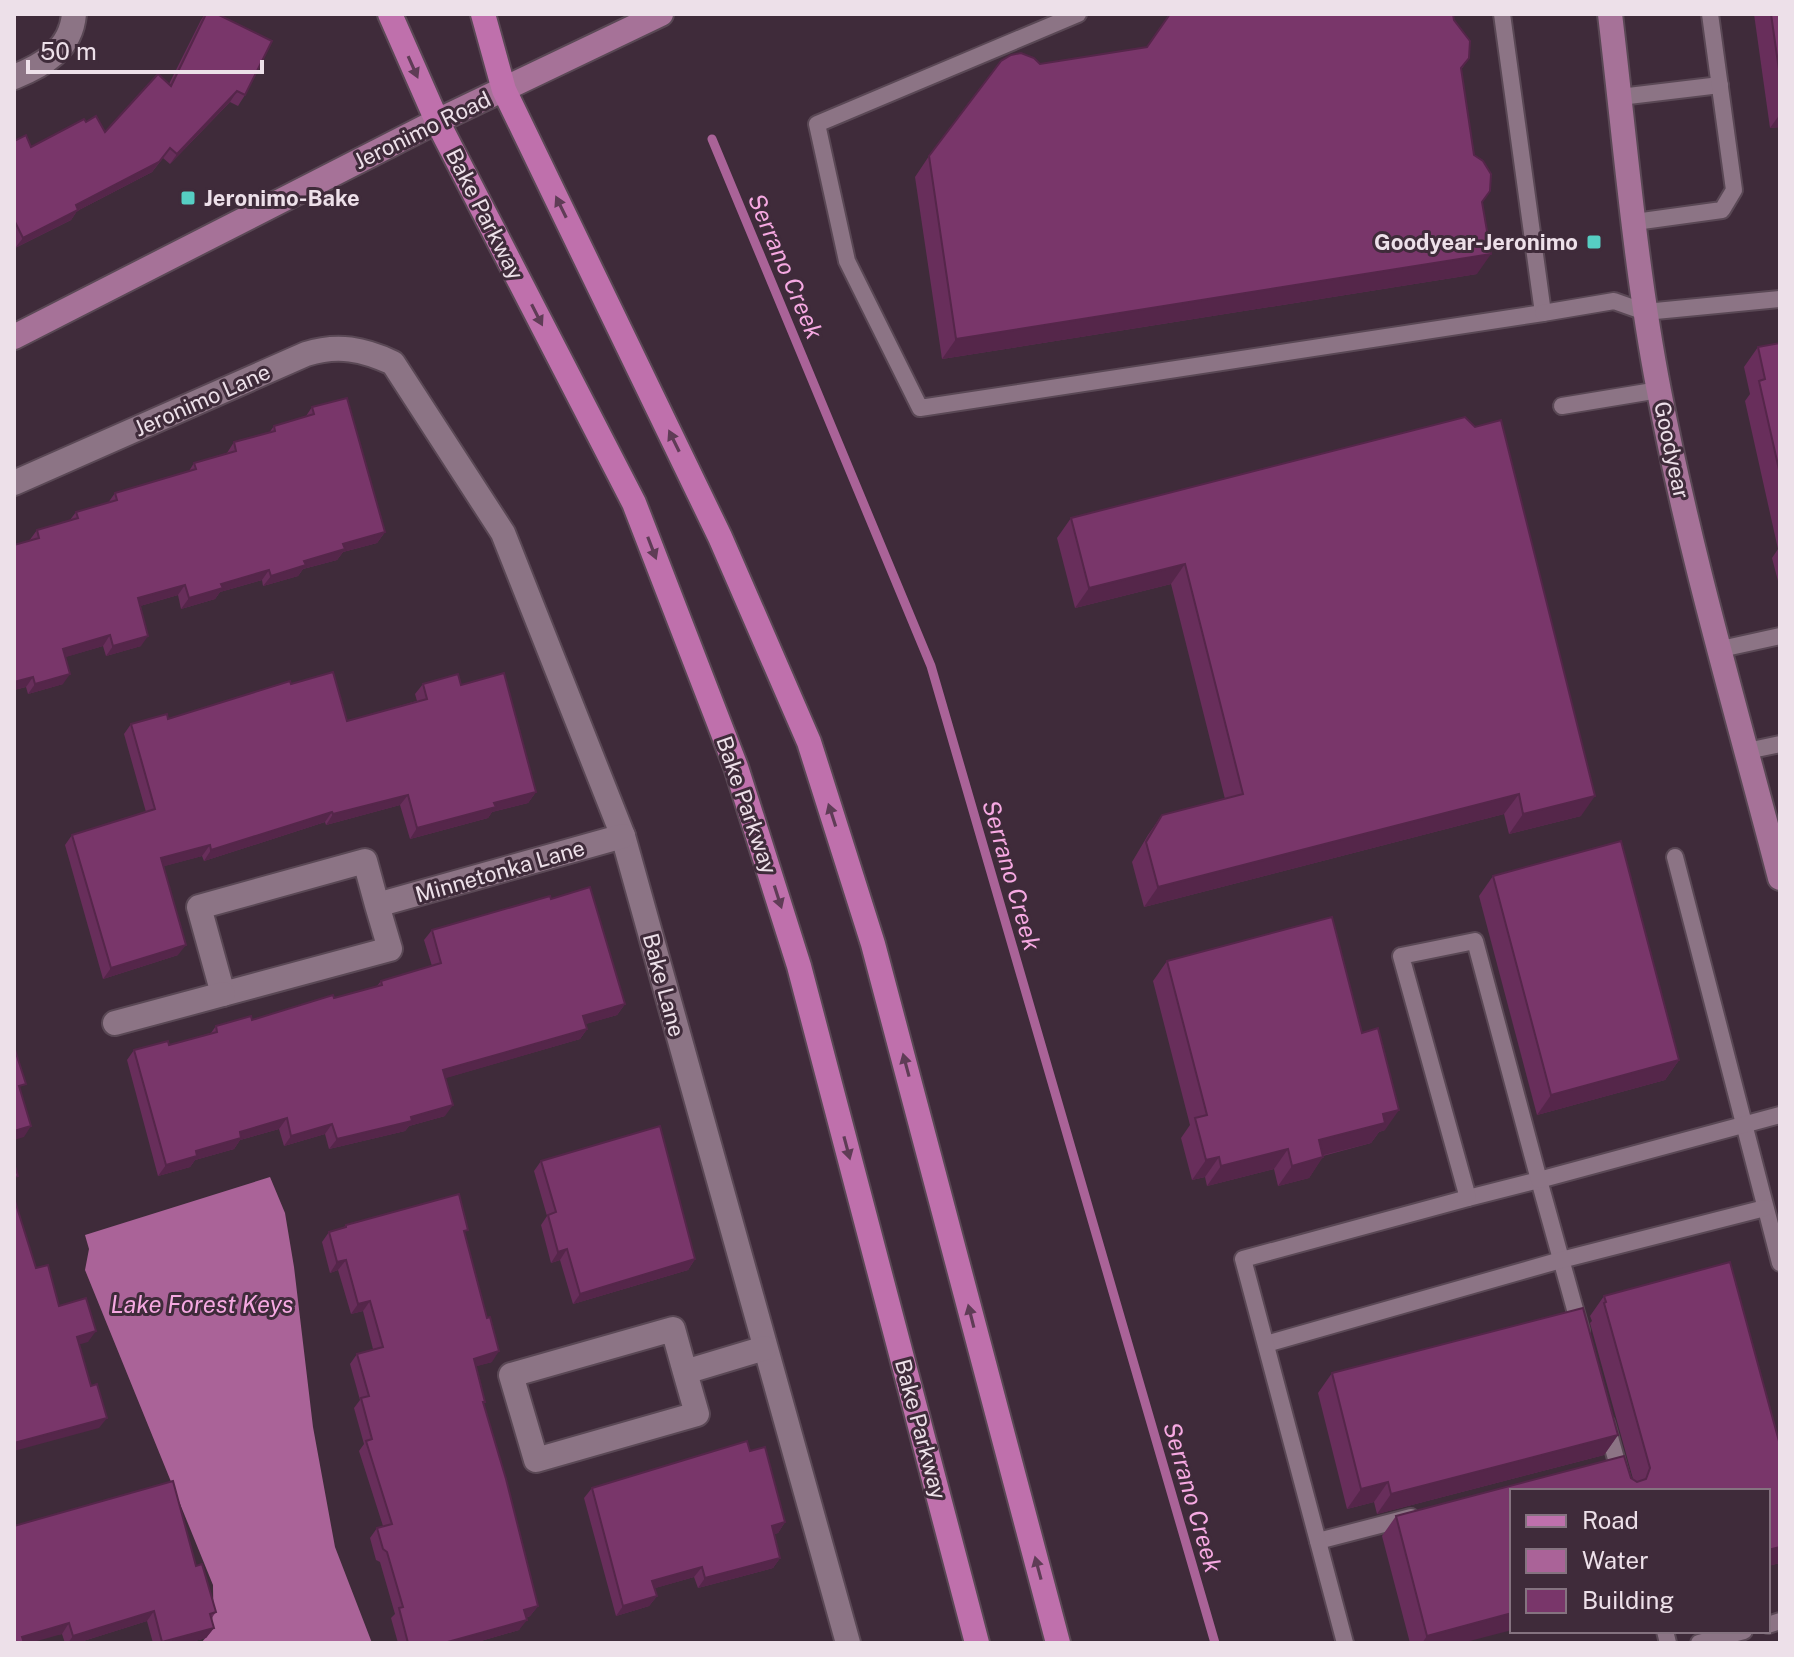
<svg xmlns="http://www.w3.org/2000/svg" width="1794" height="1657" font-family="'Public Sans',sans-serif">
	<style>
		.water { fill: #aa6398 }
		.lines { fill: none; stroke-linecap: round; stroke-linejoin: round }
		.stream { stroke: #aa6398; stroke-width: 9 }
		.lane-casing { stroke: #5a4855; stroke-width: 20 }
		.street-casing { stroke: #5a4855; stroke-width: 28 }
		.secondary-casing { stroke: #5a4855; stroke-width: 28 }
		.primary-casing { stroke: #5a4855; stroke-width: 28 }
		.lane { stroke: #8c7485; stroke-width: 16 }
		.street { stroke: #8c7485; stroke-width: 24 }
		.secondary { stroke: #a67298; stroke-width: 24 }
		.primary { stroke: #bf70ac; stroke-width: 24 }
		.wall { fill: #682e5b }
		.shaded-wall { fill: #55264a }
		.building { fill: #79366a; stroke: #55264a; stroke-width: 2 }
		.oneway { fill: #5f3c56 }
		.poi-dot { fill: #56cec3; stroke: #3f2b3a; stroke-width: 3 }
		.labels { text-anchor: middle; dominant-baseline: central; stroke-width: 6; stroke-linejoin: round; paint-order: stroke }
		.street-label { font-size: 22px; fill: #ede0e9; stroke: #3f2b3a }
		.poi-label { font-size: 22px; font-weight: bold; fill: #ede0e9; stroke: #3f2b3a; text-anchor: start }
		.water-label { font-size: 24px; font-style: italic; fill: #f6a9e2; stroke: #3f2b3a }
	</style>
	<rect width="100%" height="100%" fill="#3f2b3a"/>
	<path class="water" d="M270,1177l15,36 9,54 19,160 22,120 37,96h-171c15,-13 12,-40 12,-58l-128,-315 4,-21 -4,-14z"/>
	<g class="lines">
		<path class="stream" d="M712,139l219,527 284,977"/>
		<defs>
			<g id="lane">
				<path d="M1078,14l-261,110 30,137 73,147 623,-95 -41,-299"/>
				<path d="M1620,97l100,-12"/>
				<path d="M1635,222l87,-12 12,-20 -24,-176"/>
				<path d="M1543,313l71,-12 31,11 135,-13"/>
				<path d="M1562,406l97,-16"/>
				<path d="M1721,649l59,-13"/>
				<path d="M1747,751l33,-7"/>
				<path d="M1675,857l105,406"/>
				<path d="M1468,1198l71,-18 42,151"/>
				<path d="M1266,1344l295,-84 204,-52"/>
				<path d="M1606,1423l19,68"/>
				<path d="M1318,1541l93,-24"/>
				<path d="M1768,1625l12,-4"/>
				<path d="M1665,1631l3,12"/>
				<path d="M1345,1643l-102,-384 225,-61 -67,-242 74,-15 64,239 241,-65"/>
				<path d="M1699,1643l45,-12"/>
			</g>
			<g id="street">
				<path d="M14,77c30,-12 57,-28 60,-63"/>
				<path d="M14,483l292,-129c32,-10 57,-5 87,9l110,170 120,303 225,807"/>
				<path d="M377,905l13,44 -167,45 -24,-87 166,-46 12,44 246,-69"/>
				<path d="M115,1023l108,-29"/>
				<path d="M685,1372l12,42 -161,46 -25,-85 162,-46 12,43 80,-24"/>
			</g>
			<g id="secondary">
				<path d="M1610,14c15,126 25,253 49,377 31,164 79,325 121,487"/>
				<path d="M14,337l423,-216 224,-107"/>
			</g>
			<g id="primary">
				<path d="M390,14l47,107 197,382 102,264 63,199 178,677"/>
				<path d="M483,14l21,76 216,447 89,205 64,202 185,699"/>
			</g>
		</defs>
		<use href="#lane" class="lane-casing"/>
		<use href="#street" class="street-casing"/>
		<use href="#secondary" class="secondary-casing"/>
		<use href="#primary" class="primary-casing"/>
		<use href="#lane" class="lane"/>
		<use href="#street" class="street"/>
		<use href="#secondary" class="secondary"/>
		<use href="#primary" class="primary"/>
	</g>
	<g class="wall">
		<path d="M205,14h12l28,81 -7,11 -8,-4 -60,62 -7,-6 -11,14 -75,39 -6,9 -56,28 -1,-3v-104l17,6 55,-25 19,10 64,-48 32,-64z"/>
		<path d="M1754,14h26v113l-10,1z"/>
		<path d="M1454,20l15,38 -8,12 21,132 -5,72 -535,85 -27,-182 14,-21 111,-92 107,-17z"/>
		<path d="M1780,343v237l-2,1 -6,-23 6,-9 -33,-148 5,-7 -6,-27 14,-20z"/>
		<path d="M312,407l73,125 -8,11 -34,9 -6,8 -34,9 -5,7 -35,10 -1,-6 -42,12 -5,7 -34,10 -3,-14 -38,11 1,40 -35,10 -3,-10 -38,11 -2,27 -35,10 -2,-7 -12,3v-145l15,-4 8,-11 33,-10 6,-8 32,-9 7,-10 74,-22 5,-8 33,-10 7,-11 35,-9 5,-7 32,-10z"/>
		<path d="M1465,417l116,399 -72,18 -5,-20 -360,93 -12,-45 16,-27 14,-20 63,-16 -54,-215 -96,24 -18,-70 14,-20z"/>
		<path d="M291,684l56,37 70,-20 -2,-7 8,-10 38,1 75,107 -8,11 -36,9 -4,6 -78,21 -10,-34 -74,20 -1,-3 -121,39 -2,-5 -38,10 14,89 -75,24 -38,-134 7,-10 74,-23 -22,-78 7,-10 37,-5z"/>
		<path d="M1493,876l186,184 -14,20 -128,35 -58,-219z"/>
		<path d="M551,899l74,105 -8,11 -32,9 2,5 -7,10 -135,39v38l-36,10 -4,5 -76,18 -4,-15 -41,12 -5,-17 -39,11 -6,9 -39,11 -5,7 -32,9 -31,-116 7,-10 35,-5 42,-12 5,-7 36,-6 125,-34 4,-5 51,-15 -8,-26 8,-10z"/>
		<path d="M1167,961l218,169 -6,2 -8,11 -48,13 -14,22 -31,8 -4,-17 -67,17 -2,-9 -13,3 -11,-42 9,-13 -37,-144z"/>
		<path d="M541,1161l154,98 -7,11 -115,34 -13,-44 -9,3 -10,-38 6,-9 -13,-45z"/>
		<path d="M346,1225l119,9 27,128 -16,4 8,38 54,202 -8,10 -4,2 -7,12 -45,13h-76l-7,-25 4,-4 -15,-52 -4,-2 -6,-22 7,-10 6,-2 -24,-75 5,-7 -10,-36 6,-8 -10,-36 7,-10 16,-5 -10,-38 -12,3 -13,-44 -8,3 -8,-31 7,-10 14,-4z"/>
		<path d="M1604,1296l176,149v118l-12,3v-75l-306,152h-52l-28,-107 14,-20 235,-38 2,1 -43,-156 2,-2 -2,-5z"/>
		<path d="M1332,1373l286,62 -14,20 -227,59 -3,-12 -27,7 -29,-116z"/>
		<path d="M750,1451l35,71 -7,11 -4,1 6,24 -7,10 -75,20 -4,-11 -39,11 2,8 -8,10 -33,10 -32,-118 8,-10z"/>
		<path d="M196,1566l20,46 -5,7 3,9 -8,10 -18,5h-35l-6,-22 -70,22h-12l-3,-9 -48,9z"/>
	</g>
	<g class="shaded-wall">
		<path d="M237,91l-7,11 -60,62 7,-10z"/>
		<path d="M1780,114v13l-10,1z"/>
		<path d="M170,148l-18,24 -75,39 -6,9 -56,28 8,-10z"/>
		<path d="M1491,254l-14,20 -535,85 14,-20z"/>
		<path d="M385,532l-8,11 -34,9 -6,8 -34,9 -5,7 -35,10 8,-10 33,-15 39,-17z"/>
		<path d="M1185,564l-14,20 -96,24 14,-20z"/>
		<path d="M269,570l-7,10 -42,12 -5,7 -34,10 8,-11 32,-14z"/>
		<path d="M185,585l-7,10 -48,14 8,-11z"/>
		<path d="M110,635l-7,11 -47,14 7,-11z"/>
		<path d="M148,636l-7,10 -35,10 7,-10z"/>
		<path d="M70,674l-7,10 -35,10 7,-10z"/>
		<path d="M33,677l-7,10 -12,3v-8z"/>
		<path d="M536,792l-8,11 -36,9 -4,6 -78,21 7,-11 77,-25z"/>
		<path d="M1519,794l-15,20 -360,93 14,-20z"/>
		<path d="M408,795l-8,10 -74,20 7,-11z"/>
		<path d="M1595,796l-14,20 -72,18 14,-20z"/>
		<path d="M332,812l-7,10 -121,39 7,-11z"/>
		<path d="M210,845l-8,11 -48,13 7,-11z"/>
		<path d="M186,945l-8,10 -75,24 8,-11z"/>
		<path d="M625,1004l-8,11 -41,12 7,-11z"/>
		<path d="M587,1029l-7,10 -144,42 7,-11z"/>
		<path d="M1679,1060l-14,20 -128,35 14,-20z"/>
		<path d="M453,1105l-8,11 -36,10 -4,5 -76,18 8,-10z"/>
		<path d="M1399,1110l-14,20 -6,2 -8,11 -67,17 15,-20 64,-26z"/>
		<path d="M287,1118l-8,11 -39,11 -6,9 -39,11 -5,7 -32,9 8,-11 74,-33z"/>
		<path d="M332,1124l-7,10 -41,12 7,-10z"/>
		<path d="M31,1126l-7,11 -10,3v-9z"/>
		<path d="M1288,1149l-14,20 -67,17 14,-20z"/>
		<path d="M1219,1157l-14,20 -13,3 14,-20z"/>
		<path d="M1323,1157l-14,21 -31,8 14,-20z"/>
		<path d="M567,1249l-7,11 -9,3 7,-11z"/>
		<path d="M695,1259l-7,11 -115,34 7,-10z"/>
		<path d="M346,1260l-8,10 -8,3 7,-11z"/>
		<path d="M370,1301l-7,10 -12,3 7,-10z"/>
		<path d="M96,1331l-8,11 -18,5 7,-10z"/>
		<path d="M499,1351l-7,11 -25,7 7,-10z"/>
		<path d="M107,1418l-8,10 -85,23v-8z"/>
		<path d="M1618,1435l-14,20 -227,59 14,-20z"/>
		<path d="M1388,1482l-14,20 -27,7 14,-20z"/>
		<path d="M785,1522l-7,11 -13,4 7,-11z"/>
		<path d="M1780,1547v16l-12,3v-16z"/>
		<path d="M780,1558l-7,10 -75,20 7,-10z"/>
		<path d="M702,1567l-8,10 -49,14 7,-10z"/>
		<path d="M657,1596l-8,10 -33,10 7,-10z"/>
		<path d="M538,1606l-8,10 -13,5 7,-11z"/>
		<path d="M154,1611l-7,10 -70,22h-9l5,-7z"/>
		<path d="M1512,1613v17l-50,13h-40l5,-7z"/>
		<path d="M527,1620l-8,10 -45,13h-30z"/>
		<path d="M69,1623l-7,11 -32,9h-12l4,-6z"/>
		<path d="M214,1628l-8,10 -18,5h-26z"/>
	</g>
	<g class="building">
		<path d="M206,14h11l55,27 -27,54 -8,-4 -60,63 -7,-6 -11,14 -83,43 2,5 -55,28 -9,-18v-79l12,-6 5,12 53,-28 2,3 10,-6 9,16 53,-58 13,12z"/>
		<path d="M1170,14h283l1,6 16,21 -1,17 -8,10 13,87 9,6 8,13 -1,17 -8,11 9,52 -535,85 -27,-183 72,-95 10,-6 10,-2 13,5 6,6 107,-17z"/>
		<path d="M1771,14h9v63z"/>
		<path d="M1780,343v131l-21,-93 6,-2 -7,-32z"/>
		<path d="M347,398l38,134 -42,12 2,5 -41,12 2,4 -35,11 -2,-6 -48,14 2,4 -34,10 -4,-13 -47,13 10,38 -35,10 -3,-11 -47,14 7,25 -35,10 -2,-7 -19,5v-137l25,-7 -2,-8 41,-12 -2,-6 41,-12 -2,-7 81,-24 -2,-6 42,-12 -2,-9 41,-11 -1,-5 40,-12 -2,-7z"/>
		<path d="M1465,417l10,10 26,-7 94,376 -72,18 -4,-20 -361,93 -12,-45 16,-27 81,-21 -58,-230 -96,24 -18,-70z"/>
		<path d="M333,672l14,49 80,-22 -4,-15 35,-10 3,11 43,-12 32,119 -42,11 2,4 -79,21 -9,-33 -75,19 -1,-2 -121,38 -1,-5 -49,13 25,87 -75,23 -39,-133 83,-26 -24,-85 36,-10 1,5 122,-38 1,3z"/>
		<path d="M1621,841l58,219 -128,35 -58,-219z"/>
		<path d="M590,887l35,117 -42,12 4,13 -144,41 10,35 -42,12 1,4 -75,18 -5,-15 -41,12 -4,-18 -47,14 1,6 -45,13 1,5 -31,9 -32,-115 34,-9 1,4 48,-13 -1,-6 35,-10 1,4 81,-25 1,3 48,-13 -1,-4 60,-18 -9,-33 118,-34 1,3z"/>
		<path d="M1332,917l30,116 16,-5 21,82 -16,4 2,9 -66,17 4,17 -31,9 -4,-17 -67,17 -2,-9 -13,3 -11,-42 12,-3 -40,-154z"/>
		<path d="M14,1047l12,37 -7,2 12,40 -17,5z"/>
		<path d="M660,1126l35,133 -115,35 -13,-45 -9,3 -10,-37 8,-3 -15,-51z"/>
		<path d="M14,1163l4,13 -4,1z"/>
		<path d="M459,1194l9,36 -4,1 23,87 3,-1 9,34 -25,8 11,43h-2l23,77 32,127 -14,4 3,10 -83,23h-36l-9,-35 4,-1 -16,-55 -4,-3 -6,-21 15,-4 -26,-83 6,-2 -11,-41 8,-2 -12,-42 26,-7 -13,-46 -12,3 -12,-44 -9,2 -8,-30 17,-5v-2z"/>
		<path d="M14,1198l22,70 12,-3 11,41 27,-8 10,33 -19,6 14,49 6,-2 10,34 -93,25z"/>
		<path d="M1730,1262l50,183v102l-12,3v-59h-256v122l-85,23 -31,-120 228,-60 7,22 6,4 9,-3 4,-11 -46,-165 2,-1 -2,-6z"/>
		<path d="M1583,1308l35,127 -227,59 -3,-12 -27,7 -29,-116z"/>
		<path d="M747,1441l3,10 15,-4 20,75 -13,4 8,32 -75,20 -3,-11 -50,14 5,15 -34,10 -31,-118z"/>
		<path d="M173,1481l23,85 6,-2 14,48 -6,2 4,14 -52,14 -8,-31 -81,25 -4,-13 -47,14 2,6h-10v-117z"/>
	</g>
	<defs><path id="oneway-solid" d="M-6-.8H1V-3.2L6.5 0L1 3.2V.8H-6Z" transform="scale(2)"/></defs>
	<g class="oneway">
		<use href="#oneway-solid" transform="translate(413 67) rotate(66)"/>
		<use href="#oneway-solid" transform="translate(561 207) rotate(-116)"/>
		<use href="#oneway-solid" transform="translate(537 315) rotate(63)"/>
		<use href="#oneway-solid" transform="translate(674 441) rotate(-116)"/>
		<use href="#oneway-solid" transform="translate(652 548) rotate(69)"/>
		<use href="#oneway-solid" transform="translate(832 815) rotate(-108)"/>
		<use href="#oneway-solid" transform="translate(778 897) rotate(72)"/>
		<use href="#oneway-solid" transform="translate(906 1065) rotate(-105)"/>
		<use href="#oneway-solid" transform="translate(847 1148) rotate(75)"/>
		<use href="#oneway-solid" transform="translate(971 1316) rotate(-104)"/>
		<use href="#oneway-solid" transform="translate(1038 1568) rotate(-105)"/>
	</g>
	<g class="poi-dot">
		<rect x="180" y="190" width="16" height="16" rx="4"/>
		<rect x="1586" y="234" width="16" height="16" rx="4"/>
	</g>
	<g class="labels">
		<g class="street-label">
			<text transform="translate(422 130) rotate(-26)">Jeronimo Road</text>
			<text transform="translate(485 214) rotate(63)">Bake Parkway</text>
			<text transform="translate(202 400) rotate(-24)">Jeronimo Lane</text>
			<text transform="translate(1672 450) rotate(78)">Goodyear</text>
			<text transform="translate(747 805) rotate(71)">Bake Parkway</text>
			<text transform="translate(500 871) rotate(-16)">Minnetonka Lane</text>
			<text transform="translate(664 985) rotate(75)">Bake Lane</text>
			<text transform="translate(921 1429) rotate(75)">Bake Parkway</text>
		</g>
		<g class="poi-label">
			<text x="204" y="198">Jeronimo-Bake</text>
			<text x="1578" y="242" text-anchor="end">Goodyear-Jeronimo</text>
		</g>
		<g class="water-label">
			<text transform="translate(786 266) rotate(67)">Serrano Creek</text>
			<text transform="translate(1012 875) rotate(74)">Serrano Creek</text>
			<text x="202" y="1304">Lake Forest Keys</text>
			<text transform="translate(1193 1497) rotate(74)">Serrano Creek</text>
		</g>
	</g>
	<rect width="1794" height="1657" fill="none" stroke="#ede0e9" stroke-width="32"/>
	<rect x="1510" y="1489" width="260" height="144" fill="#3f2b3a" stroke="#857380" stroke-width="2"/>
	<rect x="1526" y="1515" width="40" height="12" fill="#bf70ac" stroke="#857380" stroke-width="2"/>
	<text x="1582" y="1529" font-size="24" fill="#ede0e9">Road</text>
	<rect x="1526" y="1549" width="40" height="24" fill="#aa6398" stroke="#857380" stroke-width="2"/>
	<text x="1582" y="1569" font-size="24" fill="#ede0e9">Water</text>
	<rect x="1526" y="1589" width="40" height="24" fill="#79366a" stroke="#857380" stroke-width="2"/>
	<text x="1582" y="1609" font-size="24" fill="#ede0e9">Building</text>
	<path d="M28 60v12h234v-12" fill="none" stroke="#ede0e9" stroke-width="4"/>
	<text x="40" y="60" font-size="24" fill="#ede0e9" stroke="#3f2b3a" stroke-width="6" paint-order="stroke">50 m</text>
</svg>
